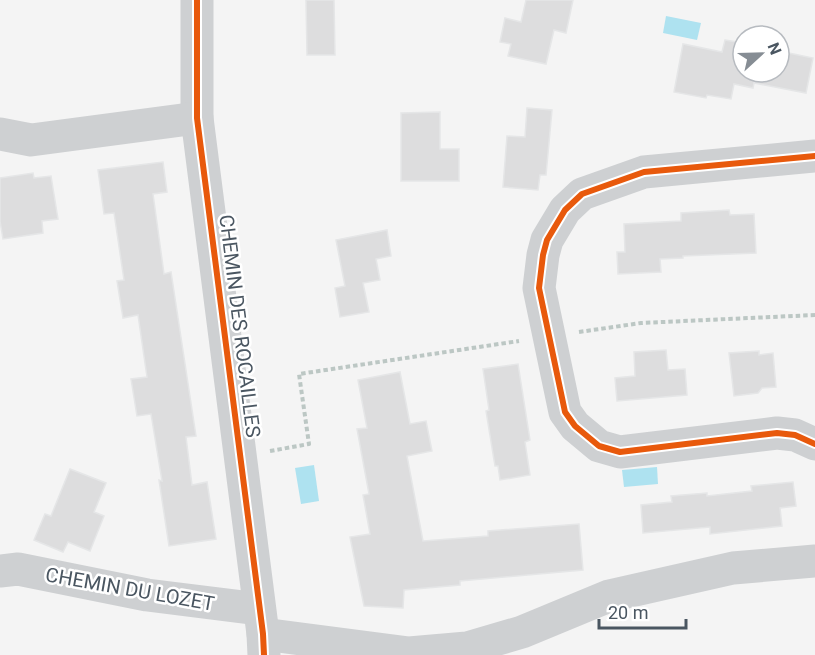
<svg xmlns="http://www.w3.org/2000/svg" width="815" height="655" font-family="Roboto,sans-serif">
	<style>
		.water { fill: #aee2f0 }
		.building { fill: #ddddde; stroke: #e5e6e7; stroke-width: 1.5 }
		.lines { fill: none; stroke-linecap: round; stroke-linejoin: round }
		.path { stroke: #bcc7c4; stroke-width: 4; stroke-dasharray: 4.5 3; stroke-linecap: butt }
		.minor { stroke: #ced0d2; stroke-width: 33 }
		.cycleway-casing { stroke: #fff; stroke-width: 10 }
		.cycleway { stroke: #e8590c; stroke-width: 6 }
		.labels { text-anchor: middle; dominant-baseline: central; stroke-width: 5; stroke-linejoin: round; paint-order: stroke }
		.street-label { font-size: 20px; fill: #4a5661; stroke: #fff }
	</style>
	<rect width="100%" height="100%" fill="#f4f4f4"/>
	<g class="water">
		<path d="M666,16l35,7 -4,17 -34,-7z"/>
		<path d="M314,465l5,36 -18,3 -6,-36z"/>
		<path d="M657,467l1,17 -34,3 -2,-17z"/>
	</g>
	<g class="building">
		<path d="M306,0h28l1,55h-28z"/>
		<path d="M526,0h47l-7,33 -12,-3 -8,34 -38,-8 3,-12 -11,-2 5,-24 16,4z"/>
		<path d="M725,40l18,3v29h36v-21l34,7 -7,35 -52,-10 -1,5 -19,-4 -3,15 -24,-4 -1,3 -32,-6 9,-48 39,8z"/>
		<path d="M527,108l25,2 -6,65h-6l-2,15 -35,-3 4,-51 18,1z"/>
		<path d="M440,112v37h19v32h-58v-68z"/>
		<path d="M163,162l4,30 -14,2 11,80 7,-2 25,164 -10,1 6,48 15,-3 9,57 -47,7 -10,-66 3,1 -11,-67 -14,2 -6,-37 16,-2 -9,-62 -15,3 -6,-37 7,-1 -10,-67 -10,1 -6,-44z"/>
		<path d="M33,173l1,5 17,-2 7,43 -16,2 1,12 -40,6 -3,-18v-43z"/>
		<path d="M729,210l1,5 24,-1 2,39 -73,3v2l-23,1 1,13 -43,2 -1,-22h8l-1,-28 57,-3v-8z"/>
		<path d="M387,230l4,26 -15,3 4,21 -17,3 6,29 -29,5 -5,-29 10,-2 -9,-46z"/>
		<path d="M666,350l2,20 17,-1 2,26 -70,6 -2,-23 20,-2 -1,-24z"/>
		<path d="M759,351v4l14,-2 3,34 -14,1 -4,5 -24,3 -5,-43z"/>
		<path d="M518,364l12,76 -5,2 5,33 -30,5 -2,-14h-3l-9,-55 3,-1 -6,-41z"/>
		<path d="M400,372l10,52 16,-3 6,30 -25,5 16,85 65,-5v-5l91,-7 4,46 -123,11v4l-56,5 -1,18 -39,-2 -14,-69 20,-3 -7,-39 6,-1 -12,-65 10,-1 -9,-48z"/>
		<path d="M70,469l36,14 -12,29 10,4 -14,35 -22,-9 -5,10 -29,-12 11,-26 6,2z"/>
		<path d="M793,482l3,24 -16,2 2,18 -72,8v-7l-67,6 -2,-28 31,-3 -1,-6 36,-3v3l45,-5 -1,-5z"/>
	</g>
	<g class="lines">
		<g class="path">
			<path d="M579,332l62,-9 174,-8"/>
			<path d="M270,451l39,-7 -10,-70 220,-33"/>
		</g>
		<g class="minor">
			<path d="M197,0v118l66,516 1,21"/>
			<path d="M0,134l31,6 166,-22"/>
			<path d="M815,156l-171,16 -62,22 -17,16 -18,30 -4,15 -4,33 26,124 10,14 24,20 21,6 157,-19 18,2 20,9"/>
			<path d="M0,571l18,-2 129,26 112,14"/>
			<path d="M263,634l146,19 58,-5 55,-16 87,-36 124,-28 82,-7"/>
		</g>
		<defs>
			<g id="cycleway">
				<path d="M197,0v118l66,516 1,21"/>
				<path d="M815,156l-171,16 -62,22 -17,16 -18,30 -4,15 -4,33 26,124 10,14 24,20 21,6 157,-19 18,2 20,9"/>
			</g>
		</defs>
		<use href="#cycleway" class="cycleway-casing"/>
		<use href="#cycleway" class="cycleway"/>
	</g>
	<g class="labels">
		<g class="street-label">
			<text transform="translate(240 326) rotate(83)">CHEMIN DES ROCAILLES</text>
			<text transform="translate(130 589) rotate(10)">CHEMIN DU LOZET</text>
		</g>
	</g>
	<g transform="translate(761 54) rotate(68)"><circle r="28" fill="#ffffff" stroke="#b7bbc0" stroke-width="1.5"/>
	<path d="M0-4.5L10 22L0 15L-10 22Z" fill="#868d94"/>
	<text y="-9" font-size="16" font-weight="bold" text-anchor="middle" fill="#4a5661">N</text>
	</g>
	<path d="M599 619v9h87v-9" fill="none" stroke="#4a5661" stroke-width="3"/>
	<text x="608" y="619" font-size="18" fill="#4a5661" stroke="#ffffff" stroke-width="4.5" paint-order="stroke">20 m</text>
</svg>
